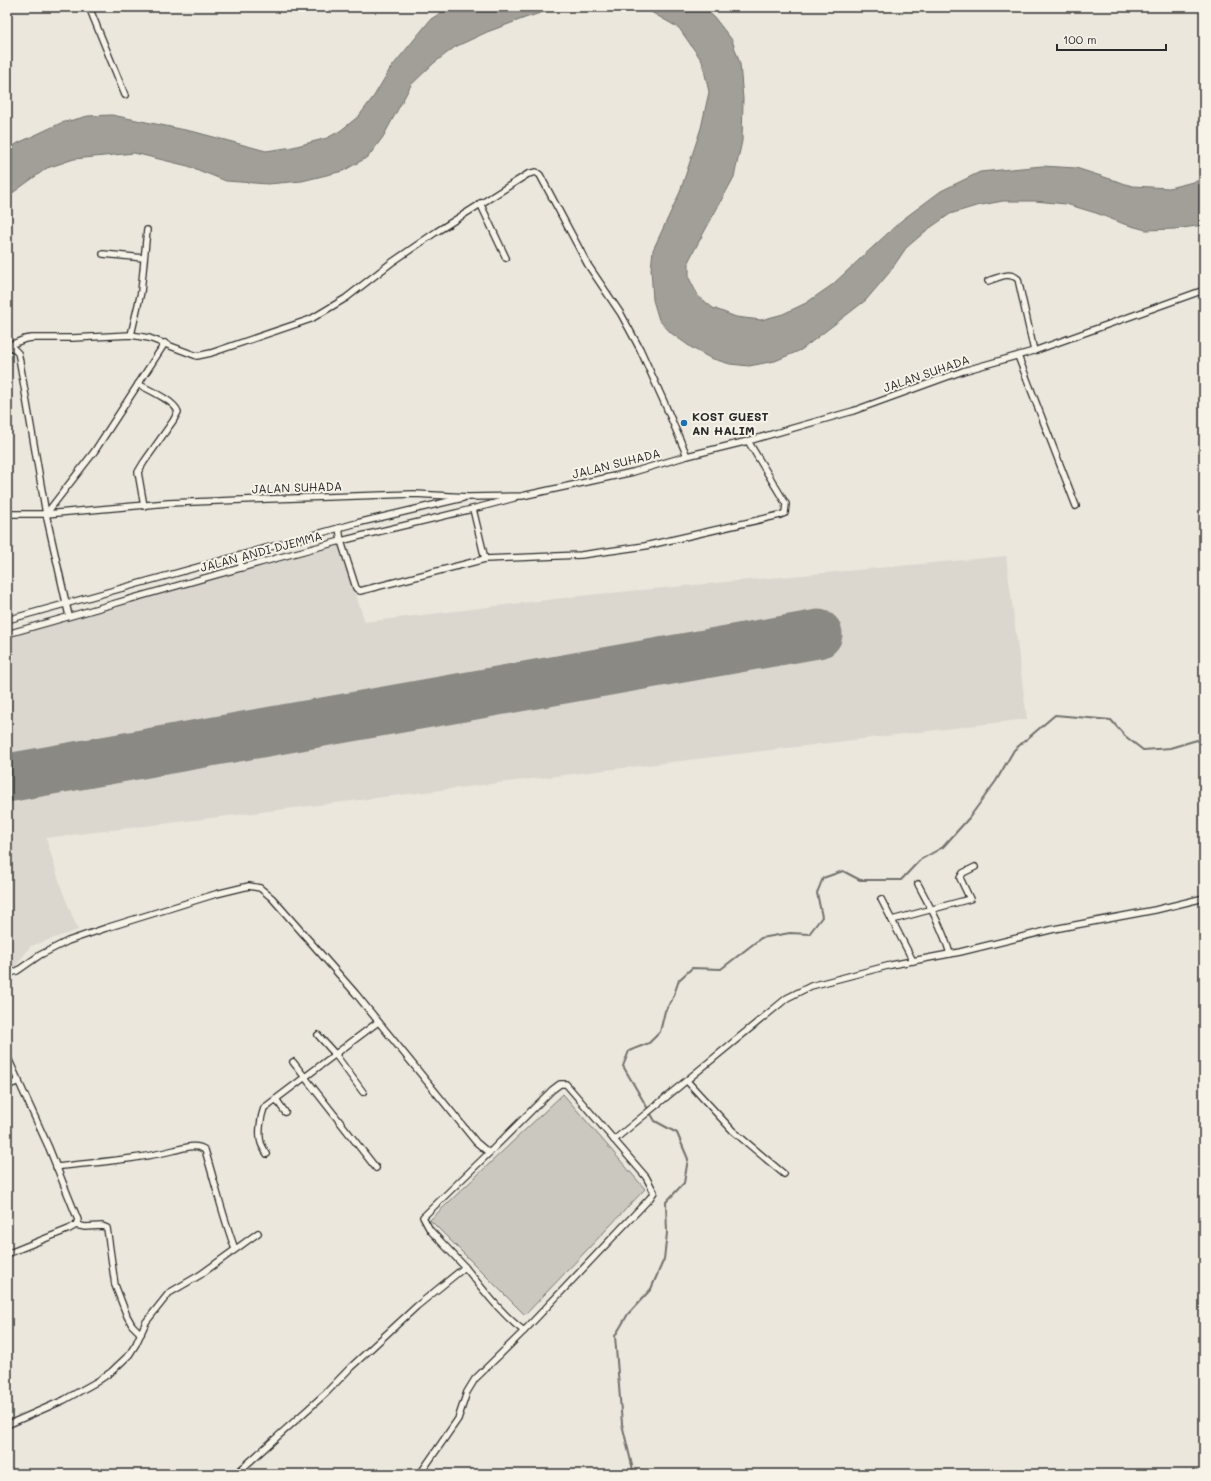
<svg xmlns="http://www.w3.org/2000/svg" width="1211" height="1481" font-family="Mali,sans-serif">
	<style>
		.built { fill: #dbd7ce }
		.green { fill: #cbc8bf; stroke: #7b7a75 }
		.water { fill: #a29f98; stroke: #72716c }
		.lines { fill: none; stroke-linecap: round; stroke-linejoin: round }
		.stream { stroke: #72716c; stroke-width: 2 }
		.runway { stroke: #8b8984; stroke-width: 49 }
		.minor-casing { stroke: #2b2b2b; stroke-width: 8 }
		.minor { stroke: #f7f3e8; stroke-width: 5.5 }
		.poi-dot { fill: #1f6fb2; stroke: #f7f3e8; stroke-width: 1.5 }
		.labels { text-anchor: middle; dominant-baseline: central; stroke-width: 4; stroke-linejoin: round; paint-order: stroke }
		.street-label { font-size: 12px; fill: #2b2b2b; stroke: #f7f3e8 }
		.poi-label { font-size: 12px; font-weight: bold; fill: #2b2b2b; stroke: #f7f3e8; text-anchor: start }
	</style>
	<rect width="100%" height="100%" fill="#ebe7dd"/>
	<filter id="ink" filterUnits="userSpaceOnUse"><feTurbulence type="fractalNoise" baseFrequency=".025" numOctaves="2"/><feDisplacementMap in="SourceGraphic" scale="8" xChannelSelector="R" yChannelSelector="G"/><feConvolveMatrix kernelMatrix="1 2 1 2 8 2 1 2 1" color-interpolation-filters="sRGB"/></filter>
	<g filter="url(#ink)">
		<path class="built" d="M339,545l26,77 223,-27 418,-39 21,163 -981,119 16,52 16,40 -47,16 -15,20 -9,3v-331l167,-48z"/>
		<path class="green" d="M563,1094l82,95 -120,126 -95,-95z"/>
		<g class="water">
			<path d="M450,7h118h-9l-34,11 -38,14 -32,15 -21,16 -23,22 -28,52 -15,20 -25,14 -41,10 -34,3 -42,-3 -38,-15 -54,-13 -60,6 -27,9 -40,29v-47l11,-7 43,-20 27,-7 24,-1 83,17 71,19 27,-4 34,-9 13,-7 19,-15 15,-20 16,-27 41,-50z"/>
			<path d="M627,7h76l11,10 18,23 8,24 3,35 -1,42 -8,36 -45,83v18l9,18 15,12 23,9 25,3 22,-6 23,-11 26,-18 70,-65 39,-29 39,-19 62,-6 34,2 56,18 37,2 32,-8 3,-3v48l-29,4 -29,1 -22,-6 -28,-11 -30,-9 -31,-3h-32l-27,5 -26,8 -23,16 -21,18 -17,25 -23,27 -65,50 -26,11 -26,5 -19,-2 -20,-6 -18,-10 -21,-15 -12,-13 -6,-20 -2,-31 2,-19 27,-58 21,-64 8,-36 -7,-31 -23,-33 -28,-16z"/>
		</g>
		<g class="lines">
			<path class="stream" d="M634,1474l-12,-50 -7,-88 13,-22 23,-25 13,-30 3,-26 -1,-31 18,-19 4,-24 -11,-26 -22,-12 -32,-55 6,-15 20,-8 11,-11 5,-21 7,-11 7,-20 13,-12 29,1 40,-31 29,-5 19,1 13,-17 -5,-24 6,-15 20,-7 17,9h41l19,-20 23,-13 26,-29 27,-37 18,-31 41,-35 56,5 14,16 18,14 27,-2 27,-8 7,5"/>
			<path class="runway" d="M7,778l811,-144"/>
			<defs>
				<g id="minor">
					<path d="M89,7l36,88"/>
					<path d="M480,203l26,55"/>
					<path d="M103,254l41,4"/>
					<path d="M988,281c10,-3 21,-10 30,-2l16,72"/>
					<path d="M131,335l10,-43 6,-62"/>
					<path d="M10,345l15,-6 7,-1h40l59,-3 18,3 48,18 14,-3 100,-34 35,-21 45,-35 45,-31 92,-58 8,-2 4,3 48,90 33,49 19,35 24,53 23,54"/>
					<path d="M7,346l3,-1 8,8 1,4 27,157 23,102"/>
					<path d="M1018,356l58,150"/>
					<path d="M138,384c11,6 37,17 40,28l-5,9 -29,41 -6,10 6,34"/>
					<path d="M473,509l12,50"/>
					<path d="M7,514h39l122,-11 100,-4 146,-5 54,3 54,-1 111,-24 54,-16 61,-15 105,-30 110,-40 71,-20 170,-61"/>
					<path d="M46,514l48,-62 71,-109"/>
					<path d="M339,528l2,13 15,47 4,3 125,-32 96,-4 64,-9 135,-31 5,-2 1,-9 -38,-63"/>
					<path d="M238,556l4,12"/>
					<path d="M7,620l350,-97 106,-25"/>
					<path d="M7,634c111,-31 222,-64 334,-93 58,-15 116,-27 173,-43"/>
					<path d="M918,884c12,23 25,45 32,70"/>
					<path d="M881,899l32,62"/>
					<path d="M892,920l78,-21 -10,-21 3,-5 12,-6"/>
					<path d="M7,974l10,-3 23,-16 28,-14 38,-13 110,-34 33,-8 11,2 12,10 84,96 120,148 13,11 -66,64 7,13 35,37 -48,39 -66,61 -25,26 -90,81"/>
					<path d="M318,1035l17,19 28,38"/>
					<path d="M7,1056l42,92 29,72 -2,5 -7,4 -62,25"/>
					<path d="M293,1062l83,106"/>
					<path d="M687,1081l46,50 51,43"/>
					<path d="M7,1086l12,-5"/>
					<path d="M276,1099l9,13"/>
					<path d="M614,1140l173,-142 24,-12 80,-21 69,-13 94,-23 101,-19 49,-12"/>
					<path d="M267,1154c-2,-3 -5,-8 -6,-11 -3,-10 0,-27 3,-35l114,-86"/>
					<path d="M56,1167c40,-5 80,-7 119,-17 9,-2 21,-7 30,0 10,33 18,67 30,99"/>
					<path d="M76,1225l9,2 17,-1 5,2 8,57 12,31 5,9 9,9"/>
					<path d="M465,1267c18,22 36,47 59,64l126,-133 4,-6 -8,-15 -80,-93h-6l-8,6 -63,63"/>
					<path d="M7,1425l57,-25 34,-19 13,-9 18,-17 7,-11 10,-22 23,-29 31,-18 58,-42"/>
					<path d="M420,1474l38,-55 9,-27 8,-13 49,-48"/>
				</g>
			</defs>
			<use href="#minor" class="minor-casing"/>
			<use href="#minor" class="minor"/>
		</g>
	</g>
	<circle class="poi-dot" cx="684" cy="423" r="4"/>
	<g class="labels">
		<g class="street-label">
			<text transform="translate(926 373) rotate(-19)">JALAN SUHADA</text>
			<text transform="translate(616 463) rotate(-14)">JALAN SUHADA</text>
			<text transform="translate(297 487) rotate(-2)">JALAN SUHADA</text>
			<text transform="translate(261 551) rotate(-15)">JALAN ANDI DJEMMA</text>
		</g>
		<g class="poi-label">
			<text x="692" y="416">KOST GUEST<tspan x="692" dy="14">AN HALIM</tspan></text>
		</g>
	</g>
	<rect width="1211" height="1481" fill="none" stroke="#f7f3e8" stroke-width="24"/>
	<rect x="12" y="12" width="1187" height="1457" fill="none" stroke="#2b2b2b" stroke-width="1.5" filter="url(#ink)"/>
	<path d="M1057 44v6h109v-6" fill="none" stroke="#2b2b2b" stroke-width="2"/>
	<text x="1063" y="44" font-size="12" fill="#2b2b2b" stroke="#f7f3e8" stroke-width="3" paint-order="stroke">100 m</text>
</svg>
